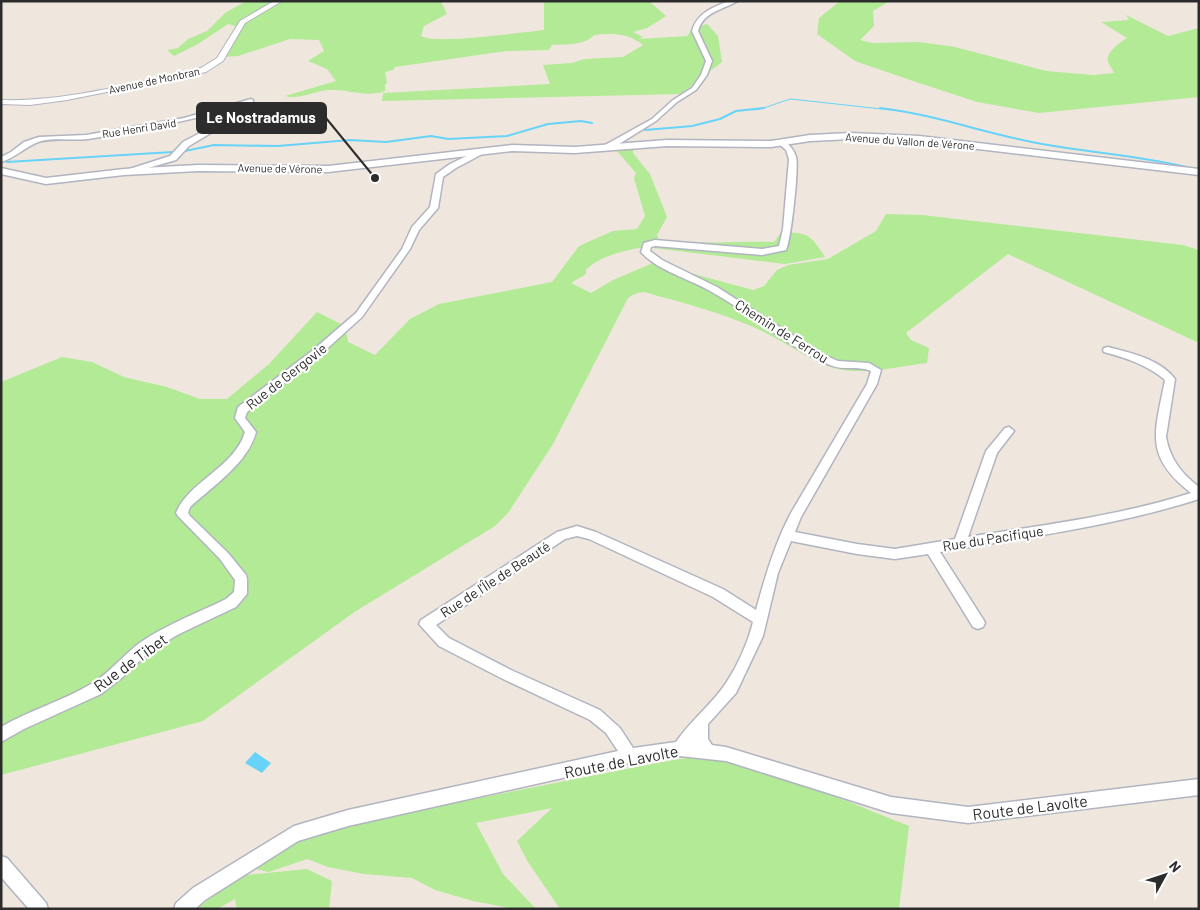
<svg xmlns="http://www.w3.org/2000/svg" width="1200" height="910" font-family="Barlow,sans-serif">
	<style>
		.green { fill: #b2ea95 }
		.water { fill: #68d3f9 }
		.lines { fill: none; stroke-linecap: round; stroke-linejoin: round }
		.stream-far1 { stroke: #68d3f9; stroke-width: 1 }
		.stream { stroke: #68d3f9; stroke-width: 2 }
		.minor-casing { stroke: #b1b4c1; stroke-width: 3 }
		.tertiary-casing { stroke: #b1b4c1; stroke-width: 2 }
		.secondary-casing { stroke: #b1b4c1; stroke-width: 3 }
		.minor { fill: #fff; fill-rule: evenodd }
		.tertiary { fill: #fff; fill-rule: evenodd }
		.secondary { fill: #fff; fill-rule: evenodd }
		.labels { text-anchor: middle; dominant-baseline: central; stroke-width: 4.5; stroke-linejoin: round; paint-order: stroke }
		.far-street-label { font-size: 11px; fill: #2c2c2c; stroke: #fff }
		.street-label { font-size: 14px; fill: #2c2c2c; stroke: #fff }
		.near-street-label { font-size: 16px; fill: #2c2c2c; stroke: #fff }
		.leader { fill: none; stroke: #2c2c2c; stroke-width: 2 }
		.callout-dot { fill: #2c2c2c; stroke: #fff; stroke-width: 2 }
		.callout { fill: #2c2c2c; stroke: #2c2c2c; stroke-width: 2 }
		.callout-label { font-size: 15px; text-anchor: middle; font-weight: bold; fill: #fff }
	</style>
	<rect width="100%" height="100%" fill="#efe7dd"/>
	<g class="green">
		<path d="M246,1h195l6,13 -23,12 -3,10c14,9 102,-4 123,-6v-28l105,-1 17,15 -19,12 -14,4 10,5 -4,2 49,-3 3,-7 16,-5 11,12 4,26 -41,32 -299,7 1,-8 167,-9 -7,-19 29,-2 12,-4 39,-2 20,-12c-14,-12 -31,-12 -49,-10 -10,11 -29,9 -42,10l-3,5 -43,1 -111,16 -2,3 -8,2 2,11 -2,1v7c-19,7 -35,-2 -54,-1 -16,0 -30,10 -46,6l51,-15 -9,-12 -19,-8 16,-10 -5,-11 -29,-1 -52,17 -14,1 11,-31 -7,-2 -30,20 -24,12 -7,-6 11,-2 10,-9 19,-8 18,-18z"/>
		<path d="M890,1l-17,10 1,15 -14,14 12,3 47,-1 36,5 91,24 48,4 20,-2c-2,-4 -4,-8 -6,-11 -3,-10 13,-20 19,-24l-26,-16 28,-2 -3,-5 42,21 31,-8v69l-160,16 -62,-11 -64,-21 -58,-20 -38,-27 2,-16 21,-17z"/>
		<path d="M633,147v6l17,21 17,43 -10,18 2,5c39,5 76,1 115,2l7,-10c28,1 29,2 44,25l-40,7 -140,-17c-20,3 -46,9 -59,23v4l-15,9 20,10 22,-13 40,-17 100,27 11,-4 13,-16 11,-5 40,-6 48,-28 10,-17 36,1 261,30 16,5v93l-191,-89 -102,79 5,7 18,8 -2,15c-24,3 -61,11 -84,7 -25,-4 -56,-27 -79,-38 -37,-18 -80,-29 -120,-40 -7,1 -13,2 -17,8l-74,144 -45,69 -13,13 -139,85 -153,110 -202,54v-393l61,-25 30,5 32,15 43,10 33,12h27l42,-35 48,-52 28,14 3,16 27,13 35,-36 29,-15 113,-22 27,-36 34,-15 24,-2 8,-13 -11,-38 2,-5 -20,-23 -3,-1z"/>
		<path d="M703,756c71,14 139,43 206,70l-10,83h-339l-32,-47 -11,-21 35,-33 -76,15 27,51 33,35h-21l-42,-8 -38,-11 -23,-12 -48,-4 -36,-7 -21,-8 -38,13 -18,-4 52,-32 97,-24 69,-12 203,-40z"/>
		<path d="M307,869l25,12 -3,28h-92l-2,-10 -18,10h-20l40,-33z"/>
	</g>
	<path class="water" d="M255,752l16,11 -9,10 -17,-10z"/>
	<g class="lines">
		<path class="stream-far1" d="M753,110c13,-1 25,-8 38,-11l100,11"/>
		<g class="stream">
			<path d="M880,108c52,6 101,24 152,34 54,11 109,13 162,27"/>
			<path d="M645,130l47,-4 28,-7 16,-8 28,-3"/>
			<path d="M185,151l29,-6 64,1 72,-6 36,2 45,-6 17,3 59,-3 41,-12 33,-3 11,2"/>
			<path d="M7,162l166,-10"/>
		</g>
		<defs>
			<g id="minor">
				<path d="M729,1h9c-16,9 -35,11 -40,30l14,30 -5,14 -11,15 -19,12 -21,19 -45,28h-6v-4l47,-26 21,-19 19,-12 9,-13 5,-14 -14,-30c5,-18 21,-24 37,-30z"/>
				<path d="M251,99l2,1v2l-17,16 -47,28 -13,14 -49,14 -7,-2 50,-16 13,-14 49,-26 10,-10c-51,14 -102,25 -154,33 -16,2 -35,-2 -50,3 -13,5 -23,16 -37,20v-5l10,-5 13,-10 15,-5 47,-2 98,-17z"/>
				<path d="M779,141h6c5,5 9,9 11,16 3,10 -5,83 -10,93l-24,5 -107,-9 -4,1 -1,4 12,9 55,27 105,67 16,7 31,2 12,7 -4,14 -76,133 -6,15 62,12 38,5 60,-10 31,-88 19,-23 4,-1 5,4 -17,22 -29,84c75,-12 151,-21 223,-44 -48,-37 -36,-61 -26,-113 -17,-15 -39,-22 -61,-28l-1,-2 1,-2 4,-1c23,6 52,12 67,32l-9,58c4,22 15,36 33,50v12c-84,27 -172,38 -259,53l43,67 2,4 -2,4 -5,2 -5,-2 -45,-73 -33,5 -38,-5 -66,-13 -13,32 -15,63 -27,57 -28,31v15l4,6 14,2 165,50 77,10 231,-28v16l-231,28 -77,-10 -165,-52 -46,-5 -51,7 -281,63 -50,15 -93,59 -10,9h-21l2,-6 17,-15 101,-62 54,-16 270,-59 -12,-18 -16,-13 -89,-42 -62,-32 -20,-22 2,-4 136,-88 20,-6 19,6 127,57 33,21c9,-33 19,-67 35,-97l76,-129 4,-13c-14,-6 -28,0 -41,-6 -43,-18 -79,-52 -120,-74 -22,-13 -52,-20 -69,-39l3,-9 11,-3 107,9 17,-3 4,-17 6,-70 -3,-9 -8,-7zM577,536l12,3 124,58 40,25c-5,20 -15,43 -27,61 -13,20 -36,38 -50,59l-43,6 -13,-20 -20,-18 -89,-40 -62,-32 -13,-13 129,-86z"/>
				<path d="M479,150l7,2 -30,16 -13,9 -5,31 -19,22 -9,19 -48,68 -42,38 -73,57 -2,6 11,14c-8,31 -43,54 -66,75l-2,6 2,3 38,37 18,22 1,4v15l-11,13 -57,27 -29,17 -26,25 -23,18 -77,35 -23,13v-15c29,-17 62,-26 90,-43 19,-11 32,-29 50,-42 26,-18 57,-29 85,-43l8,-7 1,-12 -15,-21 -42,-43 -2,-3c12,-31 59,-46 69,-81l-10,-14 3,-11 74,-56 44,-38 46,-64 10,-22 18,-20 6,-33 14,-10z"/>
				<path d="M1,856l6,2 39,45 2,6h-19l-28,-32z"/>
			</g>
			<path id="tertiary" d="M274,1h8l-37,22 -22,38 -17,11 -139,28 -37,5 -29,-1v-4c67,2 134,-18 200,-32l16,-10 23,-37z"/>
			<path id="secondary" d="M851,133l68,3 280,33v6l-280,-33 -68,-3 -41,2 -39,6 -104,-1 -92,7 -63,-2 -184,21 -130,-1 -74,4 -78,9 -45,-10v-6l45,10 78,-9 74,-4 130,1 184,-21 63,2 92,-7 104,1 39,-6z"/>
		</defs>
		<use href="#minor" class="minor-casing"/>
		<use href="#tertiary" class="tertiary-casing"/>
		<use href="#secondary" class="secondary-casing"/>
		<use href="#minor" class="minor"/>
		<use href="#tertiary" class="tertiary"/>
		<use href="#secondary" class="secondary"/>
	</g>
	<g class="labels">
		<g class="far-street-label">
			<text transform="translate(154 80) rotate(-12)">Avenue de Monbran</text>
			<text transform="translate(139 128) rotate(-9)">Rue Henri David</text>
			<text transform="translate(910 141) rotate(4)">Avenue du Vallon de Vérone</text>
			<text transform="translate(280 168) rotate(1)">Avenue de Vérone</text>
		</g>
		<g class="street-label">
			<text transform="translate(782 331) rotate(32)">Chemin de Ferrou</text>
			<text transform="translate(286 376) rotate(-38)">Rue de Gergovie</text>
			<text transform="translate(993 538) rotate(-9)">Rue du Pacifique</text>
			<text transform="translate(495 579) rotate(-33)">Rue de l'Île de Beauté</text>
		</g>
		<g class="near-street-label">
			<text transform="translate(130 662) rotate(-36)">Rue de Tibet</text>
			<text transform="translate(621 761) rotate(-11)">Route de Lavolte</text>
			<text transform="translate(1030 807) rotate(-7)">Route de Lavolte</text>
		</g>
	</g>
	<path class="leader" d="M375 178L326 118"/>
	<circle class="callout-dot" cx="375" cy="178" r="5"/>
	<rect class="callout" x="197" y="103" width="129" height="30" rx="5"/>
	<g class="callout-label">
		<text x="261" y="123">Le Nostradamus</text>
	</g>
	<rect width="1200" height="910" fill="none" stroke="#2c2c2c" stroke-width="5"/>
	<g transform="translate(1165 875) rotate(50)" stroke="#ffffff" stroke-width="4" paint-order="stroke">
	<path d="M0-4L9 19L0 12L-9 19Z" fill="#2c2c2c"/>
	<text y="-8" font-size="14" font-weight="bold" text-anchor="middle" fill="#2c2c2c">N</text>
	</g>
</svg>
